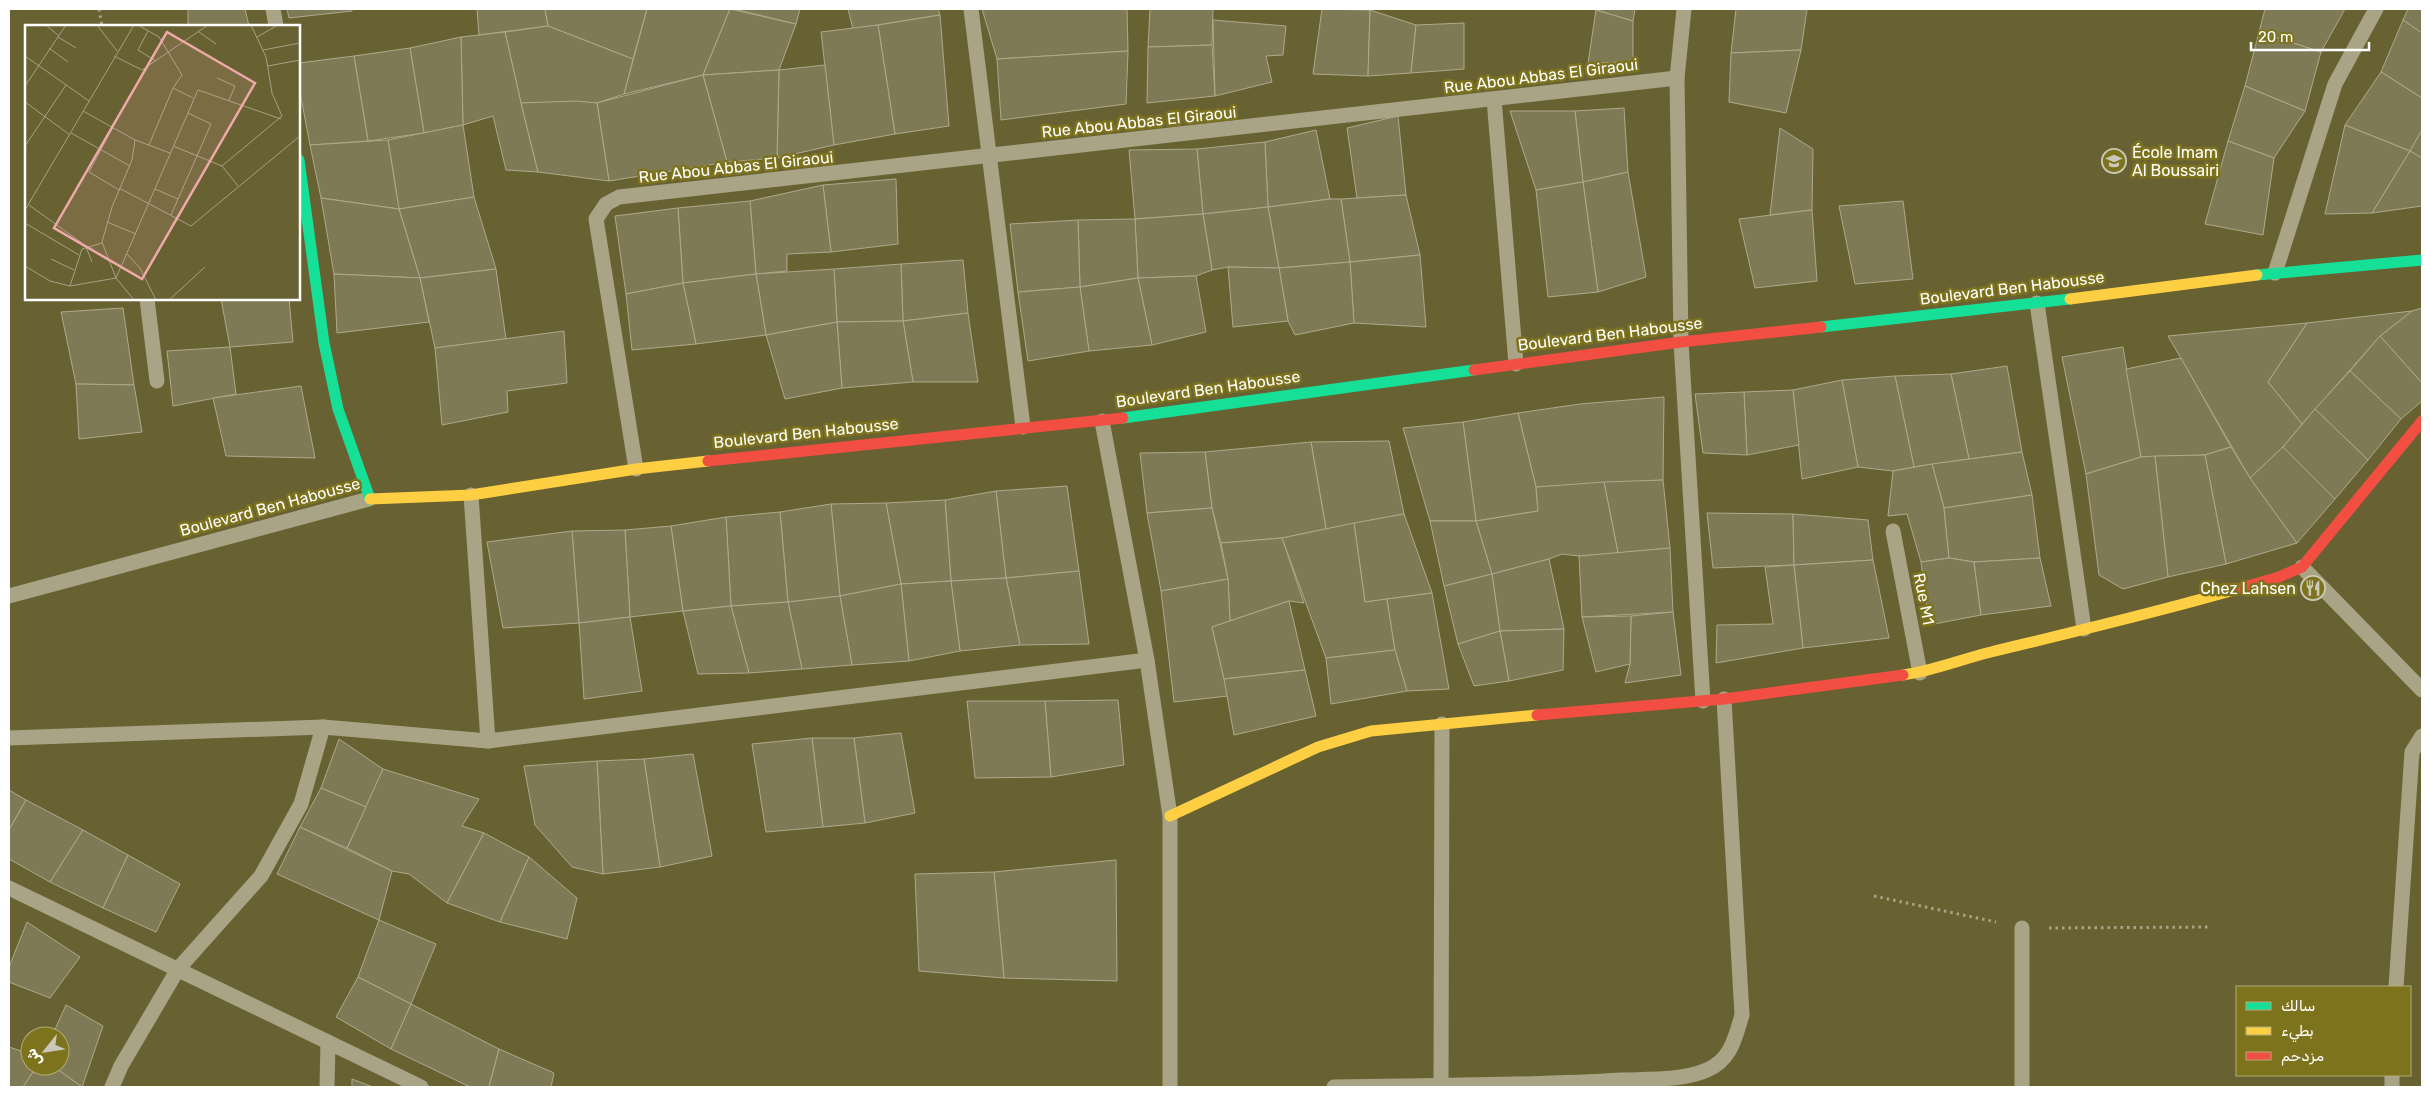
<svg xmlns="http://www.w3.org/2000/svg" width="2431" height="1096" font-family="Rubik,'Noto Sans Arabic',sans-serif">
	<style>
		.building { fill: #7f7a56; stroke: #adaa8c }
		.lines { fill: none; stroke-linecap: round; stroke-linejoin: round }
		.path { stroke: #a9a485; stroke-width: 3; stroke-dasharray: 2.5 4; stroke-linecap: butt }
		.lane { stroke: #a9a485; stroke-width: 15 }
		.street { stroke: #a9a485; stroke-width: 15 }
		.fast { stroke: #16e098; stroke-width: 11 }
		.slow { stroke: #ffcf43; stroke-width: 11 }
		.jam { stroke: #f24e42; stroke-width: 11 }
		.labels { text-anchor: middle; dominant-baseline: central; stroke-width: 5; stroke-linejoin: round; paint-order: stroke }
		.street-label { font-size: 16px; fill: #fff; stroke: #7e731d }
		.poi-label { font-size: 16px; fill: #fff; stroke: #7e731d; text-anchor: start }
		.inset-road { fill: none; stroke: #a4a185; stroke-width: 1 }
		.view { fill: #efa9a9; fill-opacity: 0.15; stroke: #efa9a9; stroke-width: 2.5 }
		.inset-edge { fill: none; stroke: #fff; stroke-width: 2.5 }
	</style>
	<rect width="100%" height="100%" fill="#686233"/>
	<g class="building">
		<path d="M188,9h57l4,17h-61z"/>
		<path d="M287,9h65v2l-63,7z"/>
		<path d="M477,9h68l3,17 -69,9z"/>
		<path d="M545,9h102l-14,50 -85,-33z"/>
		<path d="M647,9h83l-27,66 -79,19z"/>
		<path d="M730,9l66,15 -17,46 -76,5z"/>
		<path d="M734,9h66l-4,15z"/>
		<path d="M848,9h90l2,6 -87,14z"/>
		<path d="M982,9h145l1,42 -131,8z"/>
		<path d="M1150,9h63l-1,36 -64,2z"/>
		<path d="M1322,9l48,1 -2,66 -55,-2z"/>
		<path d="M1593,9h42l-2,12 -37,-11z"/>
		<path d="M1736,9h71l-6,41 -70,3z"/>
		<path d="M2265,9h80l-24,43 -62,-20z"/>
		<path d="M2408,9h14v24l-19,-13z"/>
		<path d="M1370,10l46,15 -5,48 -43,3z"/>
		<path d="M1596,10l37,11v41l-45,1z"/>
		<path d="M940,15l9,111 -54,8 -17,-109z"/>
		<path d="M1213,20l73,6 -3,29 -17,1 6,26 -57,14z"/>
		<path d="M2403,20l19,13v65l-41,-26z"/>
		<path d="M1464,23v46l-53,4 5,-48z"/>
		<path d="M878,25l17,109 -61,11 -13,-113z"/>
		<path d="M548,26l85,33 -9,35 -27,9h-76l-16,-71z"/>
		<path d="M505,32l16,71 17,69 -32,-2 -13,-54 -30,9 -2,-88z"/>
		<path d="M2259,32l62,20 -16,59 -60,-25z"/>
		<path d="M461,37l2,88 -39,8 -14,-85z"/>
		<path d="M1212,45l3,51 -68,7 1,-56z"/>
		<path d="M410,48l14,85 -56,8 -14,-85z"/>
		<path d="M1801,50l-15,63 -57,-11 2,-49z"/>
		<path d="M1128,51l-2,53 -125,16 -4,-61z"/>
		<path d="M354,56l14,85 -58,4 -11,-58v-24z"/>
		<path d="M825,65l9,80 -57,13 2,-88z"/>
		<path d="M779,70l-2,88 -50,4 -24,-87z"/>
		<path d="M2381,72l41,26v32l-12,21 -65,-26z"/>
		<path d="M703,75l24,87 -118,19 -12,-78z"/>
		<path d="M2245,86l60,25 -31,47 -46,-17z"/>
		<path d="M576,101l21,2 12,78 -71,-9 -17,-69z"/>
		<path d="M1624,108l4,64 -45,10 -8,-71z"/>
		<path d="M1510,111h65l8,71 -47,8z"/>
		<path d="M1398,116l8,79 -49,3 -10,-70z"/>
		<path d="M463,125l11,72 -75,12 -11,-69z"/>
		<path d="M2345,125l65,26 -38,62 -47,1z"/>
		<path d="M1780,128l33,21 -1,61 -42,5z"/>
		<path d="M1316,130l14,69 -62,8 -3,-65z"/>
		<path d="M2422,130v28l-12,-7z"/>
		<path d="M388,140l11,69 -78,-11 -11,-53z"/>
		<path d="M2228,141l46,17 -11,77 -58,-11z"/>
		<path d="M1265,142l3,65 -65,7 -6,-65z"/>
		<path d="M1197,149l6,65 -68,5 -6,-69z"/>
		<path d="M2410,151l12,7v48l-50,7z"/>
		<path d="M1628,172l18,105 -48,15 -15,-110z"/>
		<path d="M896,179l2,65 -67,8 -8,-67z"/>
		<path d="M1583,182l15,110 -50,5 -12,-107z"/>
		<path d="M823,185l8,67 -44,2v17l-31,3 -6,-73z"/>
		<path d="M1406,195l14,60 -70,7 -9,-63z"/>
		<path d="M474,197l22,72 -76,9 -21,-69z"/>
		<path d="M321,198l78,11 21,69 -86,-4z"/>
		<path d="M1330,199h11l9,63 -71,6 -11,-61z"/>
		<path d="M750,201l6,73 -73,9 -5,-75z"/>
		<path d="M1903,201l10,78 -58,5 -16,-78z"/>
		<path d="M1268,207l11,61 -51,-1 -16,3 -9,-56z"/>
		<path d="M678,208l5,75 -57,11 -11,-78z"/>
		<path d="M1812,210l5,71 -62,7 -16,-69z"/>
		<path d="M1203,214l9,56 -16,6 -58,2 -3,-59z"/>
		<path d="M1135,219l3,59 -58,9 -2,-67z"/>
		<path d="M1078,220l2,67 -62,5 -8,-68z"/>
		<path d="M1420,255l6,72 -72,-4 -4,-61z"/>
		<path d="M963,260l5,53 -65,8 -2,-57z"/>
		<path d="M1350,262l4,61 -59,12 -7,-14 -9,-53z"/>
		<path d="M901,264l2,57 -66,1 -3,-53z"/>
		<path d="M1228,267l51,1 9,53 -55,6z"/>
		<path d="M496,269l10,70 -71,9 -15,-70z"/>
		<path d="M834,269l3,53 -71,13 -10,-61z"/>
		<path d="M334,274l86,4 9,44 -92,11z"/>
		<path d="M756,274l10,61 -70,9 -13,-61z"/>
		<path d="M1196,276l10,56 -54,13 -14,-67z"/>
		<path d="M1138,278l14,67 -63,6 -9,-64z"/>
		<path d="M683,283l13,61 -64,6 -6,-56z"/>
		<path d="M1080,287l9,64 -61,10 -10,-69z"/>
		<path d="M221,299h68l4,43 -63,5z"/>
		<path d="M123,308l11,77 -58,-1 -15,-72z"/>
		<path d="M2422,308v75l-42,-47 32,-25z"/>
		<path d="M2412,311l-32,25 -78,88 -34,-42 39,-59z"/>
		<path d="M968,313l10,69h-65l-10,-61z"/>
		<path d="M903,321l10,61 -71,6 -5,-66z"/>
		<path d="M837,322l5,66 -57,11 -19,-64z"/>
		<path d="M2307,323l-39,59 34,42 -19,23 -33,31 -82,-142z"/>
		<path d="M564,331l3,52 -60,8 1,21 -66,13 -7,-77z"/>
		<path d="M2380,336l42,47v18l-21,18 -51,-48z"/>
		<path d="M230,347l6,47 -63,12 -6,-55z"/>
		<path d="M2123,347l18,110 -55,17 -24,-117z"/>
		<path d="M2181,358l50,89 -26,8 -64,2 -15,-88z"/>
		<path d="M2007,366l15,86 -53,7 -18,-85z"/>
		<path d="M2350,371l51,48 -33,41 -53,-51z"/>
		<path d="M1951,374l18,85 -55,8 -19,-91z"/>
		<path d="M1895,376l19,91 -21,4 -35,-4 -16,-87z"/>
		<path d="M1842,380l16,87 -56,12 -9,-89z"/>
		<path d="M76,384l58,1 8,47 -63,7z"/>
		<path d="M301,386l14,72 -89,-2 -13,-58z"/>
		<path d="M1793,390l6,55 -52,10 -3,-63z"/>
		<path d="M1744,392l3,63 -44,-2 -8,-59z"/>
		<path d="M1664,397l-1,83 -127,7 -18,-74 62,-9z"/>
		<path d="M2315,409l53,51 -33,39 -52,-52z"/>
		<path d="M1518,413l18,74 2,24 -62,10 -13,-99z"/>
		<path d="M1463,422l13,99h-46l-27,-93z"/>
		<path d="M1389,441l15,73 -78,15 -15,-87z"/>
		<path d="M1311,442l15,87 -44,9 -61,5 -9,-35 -7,-56z"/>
		<path d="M2231,447l19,31 47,65 -71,21 -21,-109z"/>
		<path d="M2283,447l52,52 -38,44 -47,-65z"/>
		<path d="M1205,452l7,56 -65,5 -7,-60z"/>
		<path d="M2022,452l10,43 -88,13 -12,-44z"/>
		<path d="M2205,455l21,109 -58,13 -13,-121z"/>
		<path d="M2155,456l13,121 -45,12 -24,-14 -13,-101 55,-17z"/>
		<path d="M1932,464l12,44 5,50 -28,4 -14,-48 -19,2 5,-45z"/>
		<path d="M1663,480l7,68 -52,5 -14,-71z"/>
		<path d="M1604,482l14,71 -39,3 -17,-2 -13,5 -57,15 -16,-53 62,-10 -2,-24z"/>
		<path d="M1067,486l12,85 -73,7 -10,-87z"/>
		<path d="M996,491l10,87 -55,3 -6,-81z"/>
		<path d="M2032,495l8,63 -66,4 -25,-4 -5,-50z"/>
		<path d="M945,500l6,81 -50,3 -15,-81z"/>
		<path d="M886,503l15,81 -61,12 -9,-92z"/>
		<path d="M831,504l9,92 -52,6 -8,-90z"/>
		<path d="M1212,508l16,71 -67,12 -14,-78z"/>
		<path d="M780,512l8,90 -57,4 -5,-89z"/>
		<path d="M1707,513l86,1 1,51 -81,3z"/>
		<path d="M1404,514l28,79 -67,9 -11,-79z"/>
		<path d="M1793,514l75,6 5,40 -79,5z"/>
		<path d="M726,517l5,89 -48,5 -12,-85z"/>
		<path d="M1430,521h46l16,53 -48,12z"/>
		<path d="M1354,523l11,79 22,-3 8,51 -69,8 -44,-120z"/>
		<path d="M671,526l12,85 -53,6 -5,-87z"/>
		<path d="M625,530l5,87 -51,6 -7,-92z"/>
		<path d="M572,531l7,92 -76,5 -16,-86z"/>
		<path d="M1282,538l22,65 -15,-2 -59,20 -2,-42 -7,-36z"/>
		<path d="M1670,548l3,64 -91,5 -3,-61z"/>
		<path d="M1949,558l25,4 7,53 -52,10 -8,-63z"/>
		<path d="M2040,558l11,48 -70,9 -7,-53z"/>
		<path d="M1549,559l15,70 -64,2 -8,-57z"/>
		<path d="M1873,560l16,78 -86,10 -9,-83z"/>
		<path d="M1794,565l9,83 -87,15 1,-38 56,-1 -8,-57z"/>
		<path d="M1079,571l10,73 -69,1 -14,-67z"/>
		<path d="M1492,574l8,57 -42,13 -14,-58z"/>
		<path d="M1006,578l14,67 -60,6 -9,-70z"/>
		<path d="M1228,579l2,42 -18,6 16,69 -54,6 -13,-111z"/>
		<path d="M951,581l9,70 -51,10 -8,-77z"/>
		<path d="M901,584l8,77 -57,4 -12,-69z"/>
		<path d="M1432,593l17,96 -42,2 -12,-41 -8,-51z"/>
		<path d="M840,596l12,69 -50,4 -14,-67z"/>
		<path d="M1289,601l16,69 -81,9 -12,-52z"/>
		<path d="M788,602l14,67 -53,4 -18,-67z"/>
		<path d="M731,606l18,67 -51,1 -15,-63z"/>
		<path d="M1673,612l8,63 -56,8 5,-19 1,-48z"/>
		<path d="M1631,616l-1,48 -34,8 -14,-55z"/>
		<path d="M630,617l12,74 -58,8 -5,-76z"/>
		<path d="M1564,629l-1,41 -54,11 -9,-50z"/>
		<path d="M1500,631l9,50 -35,5 -16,-42z"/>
		<path d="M1395,650l12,41 -76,13 -5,-46z"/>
		<path d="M1305,670l11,46 -82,19 -10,-56z"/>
		<path d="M1118,700l6,65 -73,12 -6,-76z"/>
		<path d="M967,701h78l6,76 -76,1z"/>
		<path d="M901,733l14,80 -50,10 -11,-85z"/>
		<path d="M812,738h42l11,85 -42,4z"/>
		<path d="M812,738l11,89 -57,5 -14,-88z"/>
		<path d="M339,739l44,30 -17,38 -45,-19z"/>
		<path d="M693,754l19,102 -52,11 -16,-108z"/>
		<path d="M644,759l16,108 -57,7 -6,-113z"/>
		<path d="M597,761l6,113 -31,-7 -37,-42 -11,-59z"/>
		<path d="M383,769l96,30 -17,27 22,7 -37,70 -38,-29 -17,-3 -45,-23z"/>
		<path d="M321,788l45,19 -19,41 -47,-21z"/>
		<path d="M9,790l17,10 -17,30z"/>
		<path d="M26,800l57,30 -33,52 -41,-23v-29z"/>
		<path d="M300,827l92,44 -13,49 -102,-46z"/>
		<path d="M83,830l45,25 -25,53 -53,-26z"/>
		<path d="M484,833l45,24 -29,65 -53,-19z"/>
		<path d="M128,855l52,29 -24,48 -53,-24z"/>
		<path d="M529,857l48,41 -10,41 -67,-17z"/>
		<path d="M1116,860l1,121 -113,-3 -10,-106z"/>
		<path d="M994,872l10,106 -85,-7 -4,-97z"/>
		<path d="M379,920l57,24 -25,60 -53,-27z"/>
		<path d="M27,922l53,35 -30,41 -41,-16v-15z"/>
		<path d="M358,977l53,27 -20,45 -55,-32z"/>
		<path d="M411,1004l88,45 -10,38h-19l-79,-38z"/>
		<path d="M66,1005l37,21 -21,61 -29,-21h7v-30h-8z"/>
		<path d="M9,1047l21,7v12h7l-14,21h-14z"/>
		<path d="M499,1049l55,24 -3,14h-62z"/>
		<path d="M37,1066h16l29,21h-59z"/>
		<path d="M352,1079l21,8h-21z"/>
	</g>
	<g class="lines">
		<g class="path">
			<path d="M99,9l3,17"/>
			<path d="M1874,896l122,26"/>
			<path d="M2049,928l162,-1"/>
		</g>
		<path class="lane" d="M2022,928v159"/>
		<g class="street">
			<path d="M273,9l3,17"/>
			<path d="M971,9l52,418"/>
			<path d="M1684,9l-7,69 4,264 22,359"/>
			<path d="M1494,99l22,265"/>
			<path d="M2275,273l60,-189 41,-75"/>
			<path d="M147,299l10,82"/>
			<path d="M2037,303l47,326"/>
			<path d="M1102,421l45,239 23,156v271"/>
			<path d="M636,469l-40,-250 10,-15 13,-7 1058,-119"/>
			<path d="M471,495l17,246"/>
			<path d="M1893,531l27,142"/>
			<path d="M2302,567l120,123"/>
			<path d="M9,596l360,-97"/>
			<path d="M9,738l314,-11 165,14 659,-81"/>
			<path d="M9,888l412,199"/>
			<path d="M2396,987l16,-235 10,-16"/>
			<path d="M112,1087l9,-21 57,-97 83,-93 40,-72 22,-77"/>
			<path d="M327,1087l1,-45"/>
			<path d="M1334,1087c95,-2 191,-1 287,-7 28,-1 60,1 86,-10 24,-10 28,-32 35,-55l-18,-316"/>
			<path d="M1441,1087l1,-363"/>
			<path d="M2392,1087v-12"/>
		</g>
		<g class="fast">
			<path d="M299,160l25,183 14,66 32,90"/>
			<path d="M2257,275l165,-15"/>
			<path d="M1821,327l249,-28"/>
			<path d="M1123,418l351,-48"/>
		</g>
		<g class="slow">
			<path d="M2070,299l187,-24"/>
			<path d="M370,499l101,-4 165,-26 72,-8"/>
			<path d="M1903,675c30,-4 59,-16 88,-23 82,-20 163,-39 243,-62"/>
			<path d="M1170,816l148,-69 53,-16 166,-16"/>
		</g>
		<g class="jam">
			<path d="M1474,370l207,-28 140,-15"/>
			<path d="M708,461l415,-43"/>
			<path d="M2234,590l45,-13 23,-10 120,-146"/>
			<path d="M1537,715l187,-16 179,-24"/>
		</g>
	</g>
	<defs>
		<symbol id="school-ring" viewBox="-11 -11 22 22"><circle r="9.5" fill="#7e731d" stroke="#cac8b8" stroke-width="1.5"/><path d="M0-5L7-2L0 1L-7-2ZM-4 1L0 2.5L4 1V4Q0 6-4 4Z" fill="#cac8b8"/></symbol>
		<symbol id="restaurant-ring" viewBox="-11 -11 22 22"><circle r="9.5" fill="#7e731d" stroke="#cac8b8" stroke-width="1.5"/><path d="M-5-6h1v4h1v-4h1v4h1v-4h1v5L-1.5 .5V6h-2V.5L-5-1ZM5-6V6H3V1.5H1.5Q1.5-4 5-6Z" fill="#cac8b8"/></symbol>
	</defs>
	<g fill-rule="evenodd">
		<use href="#school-ring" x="2100" y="147" width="28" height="28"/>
		<use href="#restaurant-ring" x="2299" y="574" width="28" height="28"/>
	</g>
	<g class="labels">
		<g class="street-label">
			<text transform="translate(1541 76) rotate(-7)">Rue Abou Abbas El Giraoui</text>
			<text transform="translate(1139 122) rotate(-6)">Rue Abou Abbas El Giraoui</text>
			<text transform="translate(736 167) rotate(-6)">Rue Abou Abbas El Giraoui</text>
			<text transform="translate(2012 288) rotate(-7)">Boulevard Ben Habousse</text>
			<text transform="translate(1610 334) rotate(-7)">Boulevard Ben Habousse</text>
			<text transform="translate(1208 389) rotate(-8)">Boulevard Ben Habousse</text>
			<text transform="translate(806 433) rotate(-6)">Boulevard Ben Habousse</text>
			<text transform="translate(270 507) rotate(-15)">Boulevard Ben Habousse</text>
			<text transform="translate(1924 599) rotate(79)">Rue M1</text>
		</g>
		<g class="poi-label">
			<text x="2132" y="152">École Imam<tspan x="2132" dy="18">Al Boussairi</tspan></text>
			<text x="2296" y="588" text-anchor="end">Chez Lahsen</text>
		</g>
	</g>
	<g transform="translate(25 25)">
		<rect width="275" height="275" fill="#686233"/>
		<path class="inset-road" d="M21,0l13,11M72,0l20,26M113,0l21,12 23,38 -9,13 -24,57M123,6l-10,19 18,11M174,7l17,12M33,12l18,11M232,12l21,-12M24,23l19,14M238,25l37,-7M0,31l64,45M89,31l28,14 66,-45M243,41l32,-6M192,53l18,8 -6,14M0,61l41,-61M148,63l20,10M0,77l45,33M58,86l52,29 35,13M88,102l-24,45 30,18M46,108l59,33M0,121l41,-61M148,121l49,20 16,20M197,141l60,-50 -10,-23 -6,-36 -15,-32M94,163l72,38 109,-90M130,164l23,10M4,180l53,38 2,4M0,185l109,-185M146,190l40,-91 -23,-11M82,197l29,12M0,198l54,32M61,222l6,15M102,229l13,14 16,32M26,234l23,11M0,241l25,15 20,5 46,-8M91,253l82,-188 83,29M45,261l12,-37 20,-6M109,275l-18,-22 -14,-36 10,-35 20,-47 3,-20M144,275l36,-33"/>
		<path class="view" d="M142,7l88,51 -113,196 -88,-51z"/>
		<rect width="275" height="275" class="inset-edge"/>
	</g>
	<rect width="2431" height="1096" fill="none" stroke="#ffffff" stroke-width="20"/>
	<rect x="2236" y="986" width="175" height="90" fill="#7e731d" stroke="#b2ab77"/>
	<rect x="2246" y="1002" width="25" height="8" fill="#16e098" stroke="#b2ab77"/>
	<text x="2281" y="1011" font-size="15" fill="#ffffff">سالك</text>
	<rect x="2246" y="1027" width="25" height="8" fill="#ffcf43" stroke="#b2ab77"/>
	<text x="2281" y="1036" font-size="15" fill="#ffffff">بطيء</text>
	<rect x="2246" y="1052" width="25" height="8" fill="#f24e42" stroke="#b2ab77"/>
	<text x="2281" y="1061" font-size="15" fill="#ffffff">مزدحم</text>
	<g transform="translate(45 1051) rotate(240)"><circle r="24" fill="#7e731d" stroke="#b2ab77"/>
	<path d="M0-4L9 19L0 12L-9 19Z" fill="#cac8b8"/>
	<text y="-8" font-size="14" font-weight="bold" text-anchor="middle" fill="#ffffff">ش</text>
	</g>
	<path d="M2251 42v8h118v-8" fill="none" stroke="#ffffff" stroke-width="2.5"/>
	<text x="2258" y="42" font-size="15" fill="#ffffff" stroke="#7e731d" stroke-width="4" paint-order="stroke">20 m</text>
</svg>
